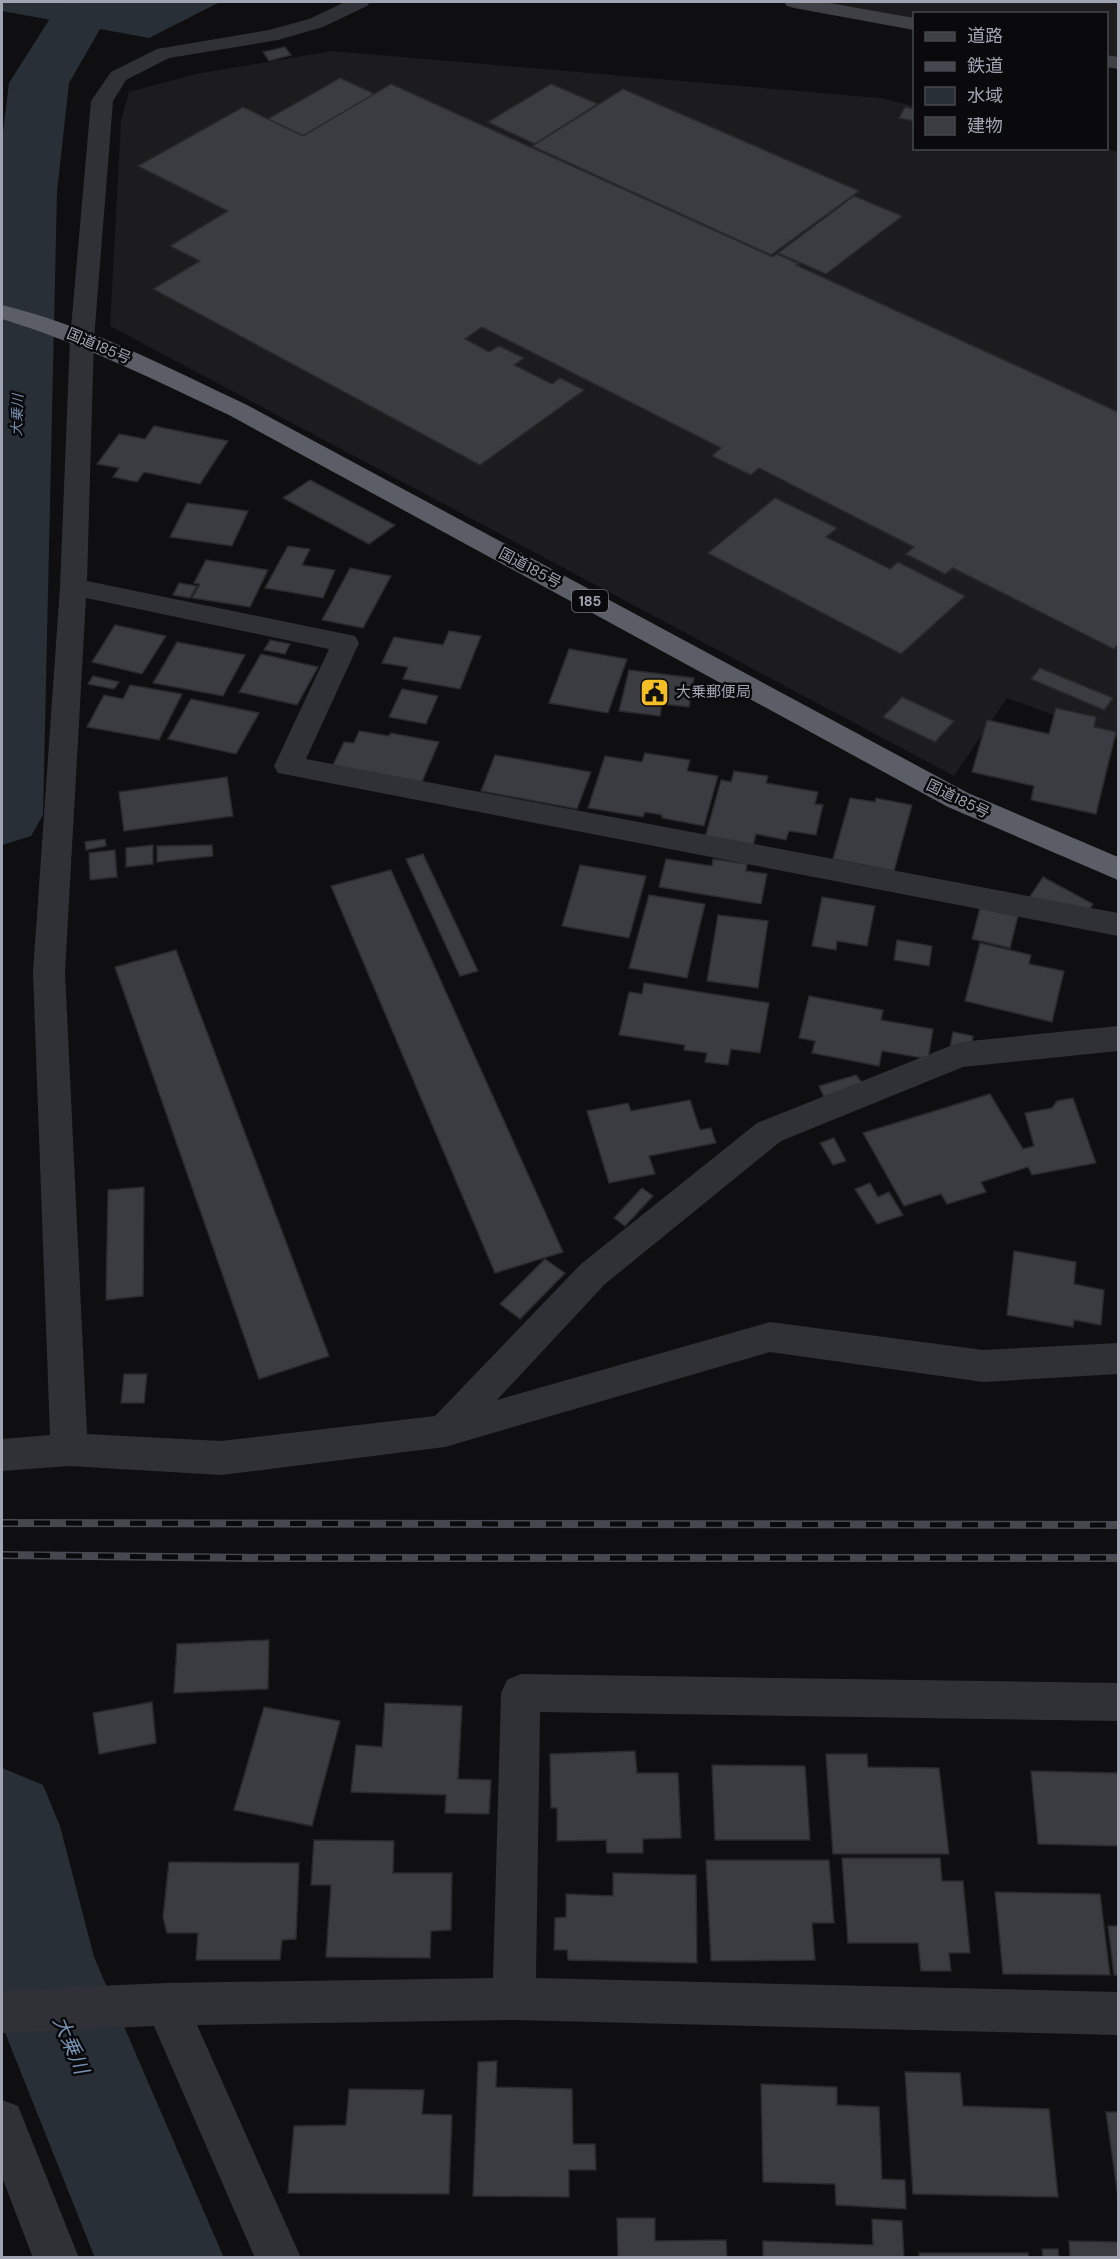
<svg xmlns="http://www.w3.org/2000/svg" width="1120" height="2259" font-family="'DM Sans','Noto Sans JP',sans-serif">
	<style>
		.built { fill: #1c1b1e }
		.water { fill: #282f36 }
		.lines { fill: none; stroke-linecap: round; stroke-linejoin: round }
		.river { fill: #282f36; fill-rule: evenodd }
		.building { fill: #3b3c41; stroke: #2a292d; stroke-width: 1.5 }
		.street { fill: #303136; fill-rule: evenodd }
		.secondary { fill: #3e4046; fill-rule: evenodd }
		.highway { fill: #5c5e67; fill-rule: evenodd }
		.rail-casing { stroke: #47484f; stroke-width: 8 }
		.rail { stroke: #0a0a0c; stroke-width: 5; stroke-dasharray: 16; stroke-linecap: butt }
		.labels { text-anchor: middle; dominant-baseline: central; stroke-width: 5; stroke-linejoin: round; paint-order: stroke }
		.far-water-label { font-size: 14px; font-style: italic; fill: #758faf; stroke: #0a0a0c }
		.shield { fill: #0a0a0c; stroke: #737680; stroke-width: 1.5 }
		.shield-label { font-size: 14px; font-weight: bold; fill: #a0a4b2 }
		.street-label { font-size: 15px; fill: #a0a4b2; stroke: #0a0a0c }
		.poi-label { font-size: 15px; fill: #a0a4b2; stroke: #0a0a0c; text-anchor: start }
		.near-water-label { font-size: 20px; font-style: italic; fill: #758faf; stroke: #0a0a0c }
	</style>
	<rect width="100%" height="100%" fill="#0f0f11"/>
	<g class="built">
		<path d="M825,2h293v56l-11,-2 -1,-42h-192v5z"/>
		<path d="M332,51l548,47 34,8v42h188l16,4v587l-111,-41 -53,78 -844,-450 11,-205 8,-29 67,-18z"/>
	</g>
	<path class="water" d="M2,2h218l-71,36 -147,-27z"/>
	<g class="lines">
		<g class="river">
			<path d="M74,7l20,5 9,12 -34,59 -12,109 -14,623 -12,21 -29,9v-705l7,-57 45,-71z"/>
			<path d="M2,1768l41,17 17,41 34,131 130,301h-129l-93,-233z"/>
		</g>
	</g>
	<g class="building">
		<path d="M285,47l6,8 -22,6 -6,-9z"/>
		<path d="M340,78l35,16 -72,42 -35,-17z"/>
		<path d="M391,84l382,173 4,-3 22,10 -3,1 322,147v232l-4,5 -161,-81 -8,6 -39,-20 8,-7 -155,-79 -8,7 -39,-19 9,-8 -239,-121 -17,12 24,13 10,-6 25,12 -10,7 38,19 8,-6 24,12 -104,75 -327,-176 47,-28 -30,-15 58,-35 -90,-45 105,-59 60,29z"/>
		<path d="M551,84l47,20 -63,40 -47,-22z"/>
		<path d="M623,89l236,102 -88,64 -239,-109z"/>
		<path d="M905,107l9,2v12l-15,-3z"/>
		<path d="M854,196l48,20 -76,58 -48,-21z"/>
		<path d="M154,426l74,15 -28,43 -56,-12 -7,10 -24,-5 6,-9 -22,-4 22,-30 26,5z"/>
		<path d="M310,480l85,45 -26,19 -86,-46z"/>
		<path d="M775,498l62,30 -11,9 64,32 8,-7 67,34 -64,58 -193,-101z"/>
		<path d="M187,503l61,8 -16,35 -62,-9z"/>
		<path d="M288,546l22,3 -8,16 33,5 -12,28 -58,-10z"/>
		<path d="M206,560l62,10 -18,37 -58,-9 8,-14 -6,-1z"/>
		<path d="M350,568l41,8 -28,52 -41,-8z"/>
		<path d="M179,583l18,3 -7,12 -17,-3z"/>
		<path d="M115,625l51,11 -24,38 -50,-12z"/>
		<path d="M449,631l32,5 -21,53 -57,-10 5,-12 -26,-4 12,-26 49,8z"/>
		<path d="M270,640l20,4 -5,10 -21,-4z"/>
		<path d="M177,642l68,13 -22,41 -70,-13z"/>
		<path d="M569,649l58,10 -19,54 -59,-10z"/>
		<path d="M261,654l57,13 -21,38 -58,-13z"/>
		<path d="M1040,668l73,30 -9,12 -73,-31z"/>
		<path d="M629,670l65,8 -5,29 -27,-3 -2,12 -41,-5z"/>
		<path d="M93,676l26,6 -5,7 -26,-5z"/>
		<path d="M130,685l52,9 -23,46 -72,-13 17,-32 19,4z"/>
		<path d="M402,689l36,7 -12,28 -37,-7z"/>
		<path d="M902,697l52,24 -19,21 -52,-25z"/>
		<path d="M191,699l68,14 -23,41 -68,-15z"/>
		<path d="M1056,708l40,9 -2,10 22,5 -20,82 -65,-14 3,-14 -62,-14 15,-52 62,14z"/>
		<path d="M359,731l30,5 2,-3 48,9 -18,42 -89,-17 12,-25 10,1z"/>
		<path d="M645,753l45,7 -3,11 31,5 -14,50 -42,-8v-3l-17,-3 -2,5 -55,-9 17,-52 37,6z"/>
		<path d="M495,755l96,17 -14,37 -96,-18z"/>
		<path d="M734,771l34,5 -2,7 52,9 -3,12 8,1 -7,30 -27,-4 -3,9 -30,-6 -3,12 -48,-8 16,-58 10,2z"/>
		<path d="M227,777l6,39 -109,15 -5,-39z"/>
		<path d="M850,798l25,4 1,-4 36,7 -18,66 -61,-12z"/>
		<path d="M105,839l1,7 -20,4 -1,-8z"/>
		<path d="M153,845v19l-27,3v-19z"/>
		<path d="M212,845l1,11 -56,6v-16z"/>
		<path d="M115,850l2,27 -27,3 -1,-27z"/>
		<path d="M423,854l55,117 -18,5 -54,-117z"/>
		<path d="M666,859l46,7 1,-7 34,5 -1,7 21,3 -6,30 -102,-17z"/>
		<path d="M580,865l66,11 -17,62 -67,-12z"/>
		<path d="M391,870l172,382 -68,21 -164,-387z"/>
		<path d="M1043,877l50,27 -4,6 -60,-12z"/>
		<path d="M649,895l56,9 -18,74 -58,-10z"/>
		<path d="M822,897l53,9 -8,40 -30,-5 -1,9 -24,-4z"/>
		<path d="M980,908l38,8 -8,32 -38,-9z"/>
		<path d="M718,915l50,6 -10,67 -51,-7z"/>
		<path d="M897,940l35,6 -3,20 -35,-6z"/>
		<path d="M980,943l51,12 -2,9 35,7 -12,51 -87,-21z"/>
		<path d="M176,950l153,406 -70,23 -144,-412z"/>
		<path d="M644,983l125,20 -9,50 -29,-4 -3,16 -23,-3 2,-9 -23,-3 1,-5 -66,-10 10,-43 13,2z"/>
		<path d="M809,996l74,14 -2,10 52,9 -5,30 -46,-8 -3,15 -67,-13 3,-12 -16,-3z"/>
		<path d="M953,1032l20,4 -3,16 -20,-4z"/>
		<path d="M856,1075l7,9 -39,13 -5,-11z"/>
		<path d="M990,1094l33,55 11,-3 -9,-33 27,-5 5,-7 16,-3 23,65 -64,12 -4,-8 -47,15 5,10 -39,12 -6,-10 -37,12 -41,-73z"/>
		<path d="M690,1100l10,30 11,-2 5,15 -67,13 6,18 -46,9 -22,-72 41,-8 3,8z"/>
		<path d="M834,1138l12,23 -13,4 -13,-22z"/>
		<path d="M870,1183l8,14 11,-5 14,23 -26,9 -22,-35z"/>
		<path d="M144,1187l-1,109 -37,4 2,-110z"/>
		<path d="M642,1188l11,8 -28,30 -11,-8z"/>
		<path d="M1014,1251l62,11 -2,22 30,6 -3,35 -27,-5 -1,7 -66,-12z"/>
		<path d="M545,1259l20,14 -45,46 -20,-15z"/>
		<path d="M124,1374h23l-3,29h-23z"/>
		<path d="M269,1640l-1,49 -94,4 3,-49z"/>
		<path d="M152,1702l4,41 -57,11 -6,-41z"/>
		<path d="M385,1703l77,3 -4,73 33,1 -2,34 -44,-1 1,-18 -95,-3 5,-47 26,2z"/>
		<path d="M264,1707l76,14 -28,105 -78,-16z"/>
		<path d="M635,1751l2,22h41l3,65 -38,1v14h-36l-1,-13 -49,1v-33h-6l-1,-54z"/>
		<path d="M826,1754h41l1,13 71,1 10,86h-116z"/>
		<path d="M712,1765l93,1 5,74h-95z"/>
		<path d="M1031,1771l87,2v73l-80,-2z"/>
		<path d="M314,1840l80,1 -1,32h59l-1,57 -20,1 -1,27 -104,-1 5,-72h-20z"/>
		<path d="M842,1858h98l2,23h21l7,72h-21l2,18h-30l-3,-28h-70z"/>
		<path d="M706,1860h123l5,63h-22l3,37 -104,1z"/>
		<path d="M169,1862l130,1 -3,76 -14,1 -2,20h-84l2,-27h-31l-4,-16z"/>
		<path d="M613,1873l83,2 1,88 -129,-3 -1,-10h-13l1,-32 11,-1v-23l47,2z"/>
		<path d="M995,1892l105,2 10,81 -107,-1z"/>
		<path d="M1108,1926h10v49h-4z"/>
		<path d="M497,2061l-1,26 76,2 1,55h22l1,26h-27v27l-96,-1 5,-134z"/>
		<path d="M905,2072l55,1 3,33 86,3 9,88 -145,-3z"/>
		<path d="M761,2084l76,3v18l42,2 3,72 23,1 1,29 -70,-4 -1,-21 -72,-2z"/>
		<path d="M349,2089l75,1 -2,24 30,1 -3,79 -161,-1 6,-67 52,-1z"/>
		<path d="M1106,2112h12v85z"/>
		<path d="M617,2218h38v23l71,-1 1,18h-109z"/>
		<path d="M872,2219l30,2 2,37h-141v-17l110,4z"/>
		<path d="M1069,2241l49,1v16h-48z"/>
		<path d="M1042,2249h16l1,9h-16z"/>
		<path d="M919,2253h109l1,5h-110z"/>
	</g>
	<g class="lines">
		<g class="street">
			<path d="M345,2h25l-3,4 -44,21 -45,13 -109,18 -43,22 -13,21 -19,238 -7,242 268,55 4,7 -53,116 812,154v23l-840,-163 -4,-7 55,-117 -243,-51 -21,374 22,462 134,7 214,-25 146,-152 176,-141 203,-81 158,-16v25l-155,16 -182,74 -176,143 -108,116 273,-78 213,28 135,-7v31l-135,8 -213,-30 -325,95 -224,28 -152,-9 -67,5v-32l48,-4 -17,-463 27,-385 10,-248 21,-238 20,-29 46,-23 112,-19 40,-11z"/>
			<path d="M521,1674l597,9v38l-578,-9 -4,266 582,14v43l-604,-15 -317,5 104,233h-46l-101,-232 -152,7v-43l164,-7 327,-5 8,-285 6,-13z"/>
			<path d="M2,2100l16,6 61,152h-46l-31,-81z"/>
		</g>
		<g class="secondary">
			<path d="M784,2h40l90,16v12l-120,-22 -7,-2z"/>
			<path d="M1106,55l12,2v12l-12,-2z"/>
		</g>
		<path class="highway" d="M2,305c86,21 165,62 245,100l721,388 150,64v23l-170,-73 -719,-392c-75,-35 -148,-72 -227,-96z"/>
		<defs>
			<g id="rail">
				<path d="M2,1523l1116,2"/>
				<path d="M2,1555l263,3h853"/>
			</g>
		</defs>
		<use href="#rail" class="rail-casing"/>
		<use href="#rail" class="rail"/>
	</g>
	<defs>
		<symbol id="civic-square" viewBox="-11 -11 22 22"><rect x="-9" y="-9" width="18" height="18" rx="4" fill="#f4be24" stroke="#0a0a0c"/><path d="M-.6-6.5H3V-4.5H.6V-3L4-1V1h2V6H-6V1h2V-1L-.6-3ZM-1.2 2.5V6h2.4V2.5Z" fill="#111"/></symbol>
	</defs>
	<g fill-rule="evenodd">
		<use href="#civic-square" x="638" y="676" width="33" height="33"/>
	</g>
	<g class="labels">
		<g class="far-water-label">
			<text transform="translate(17 415) rotate(-88)">大乗川</text>
		</g>
		<rect class="shield" x="572" y="590" width="36" height="22" rx="4.5"/>
		<g class="shield-label">
			<text x="590" y="601">185</text>
		</g>
		<g class="street-label">
			<text transform="translate(99 346) rotate(23)">国道185号</text>
			<text transform="translate(530 568) rotate(28)">国道185号</text>
			<text transform="translate(958 799) rotate(26)">国道185号</text>
		</g>
		<g class="poi-label">
			<text x="676" y="692">大乗郵便局</text>
		</g>
		<g class="near-water-label">
			<text transform="translate(71 2045) rotate(67)">大乗川</text>
		</g>
	</g>
	<rect width="1120" height="2259" fill="none" stroke="#a0a4b2" stroke-width="6"/>
	<rect x="913" y="12" width="195" height="138" fill="#0a0a0c" stroke="#46484e" stroke-width="1.5"/>
	<rect x="925" y="32" width="30" height="9" fill="#3e4046" stroke="#46484e" stroke-width="1.5"/>
	<text x="967" y="42" font-size="18" fill="#a0a4b2">道路</text>
	<rect x="925" y="62" width="30" height="9" fill="#47484f" stroke="#46484e" stroke-width="1.5"/>
	<text x="967" y="72" font-size="18" fill="#a0a4b2">鉄道</text>
	<rect x="925" y="87" width="30" height="18" fill="#282f36" stroke="#46484e" stroke-width="1.5"/>
	<text x="967" y="102" font-size="18" fill="#a0a4b2">水域</text>
	<rect x="925" y="117" width="30" height="18" fill="#3b3c41" stroke="#46484e" stroke-width="1.5"/>
	<text x="967" y="132" font-size="18" fill="#a0a4b2">建物</text>
</svg>
